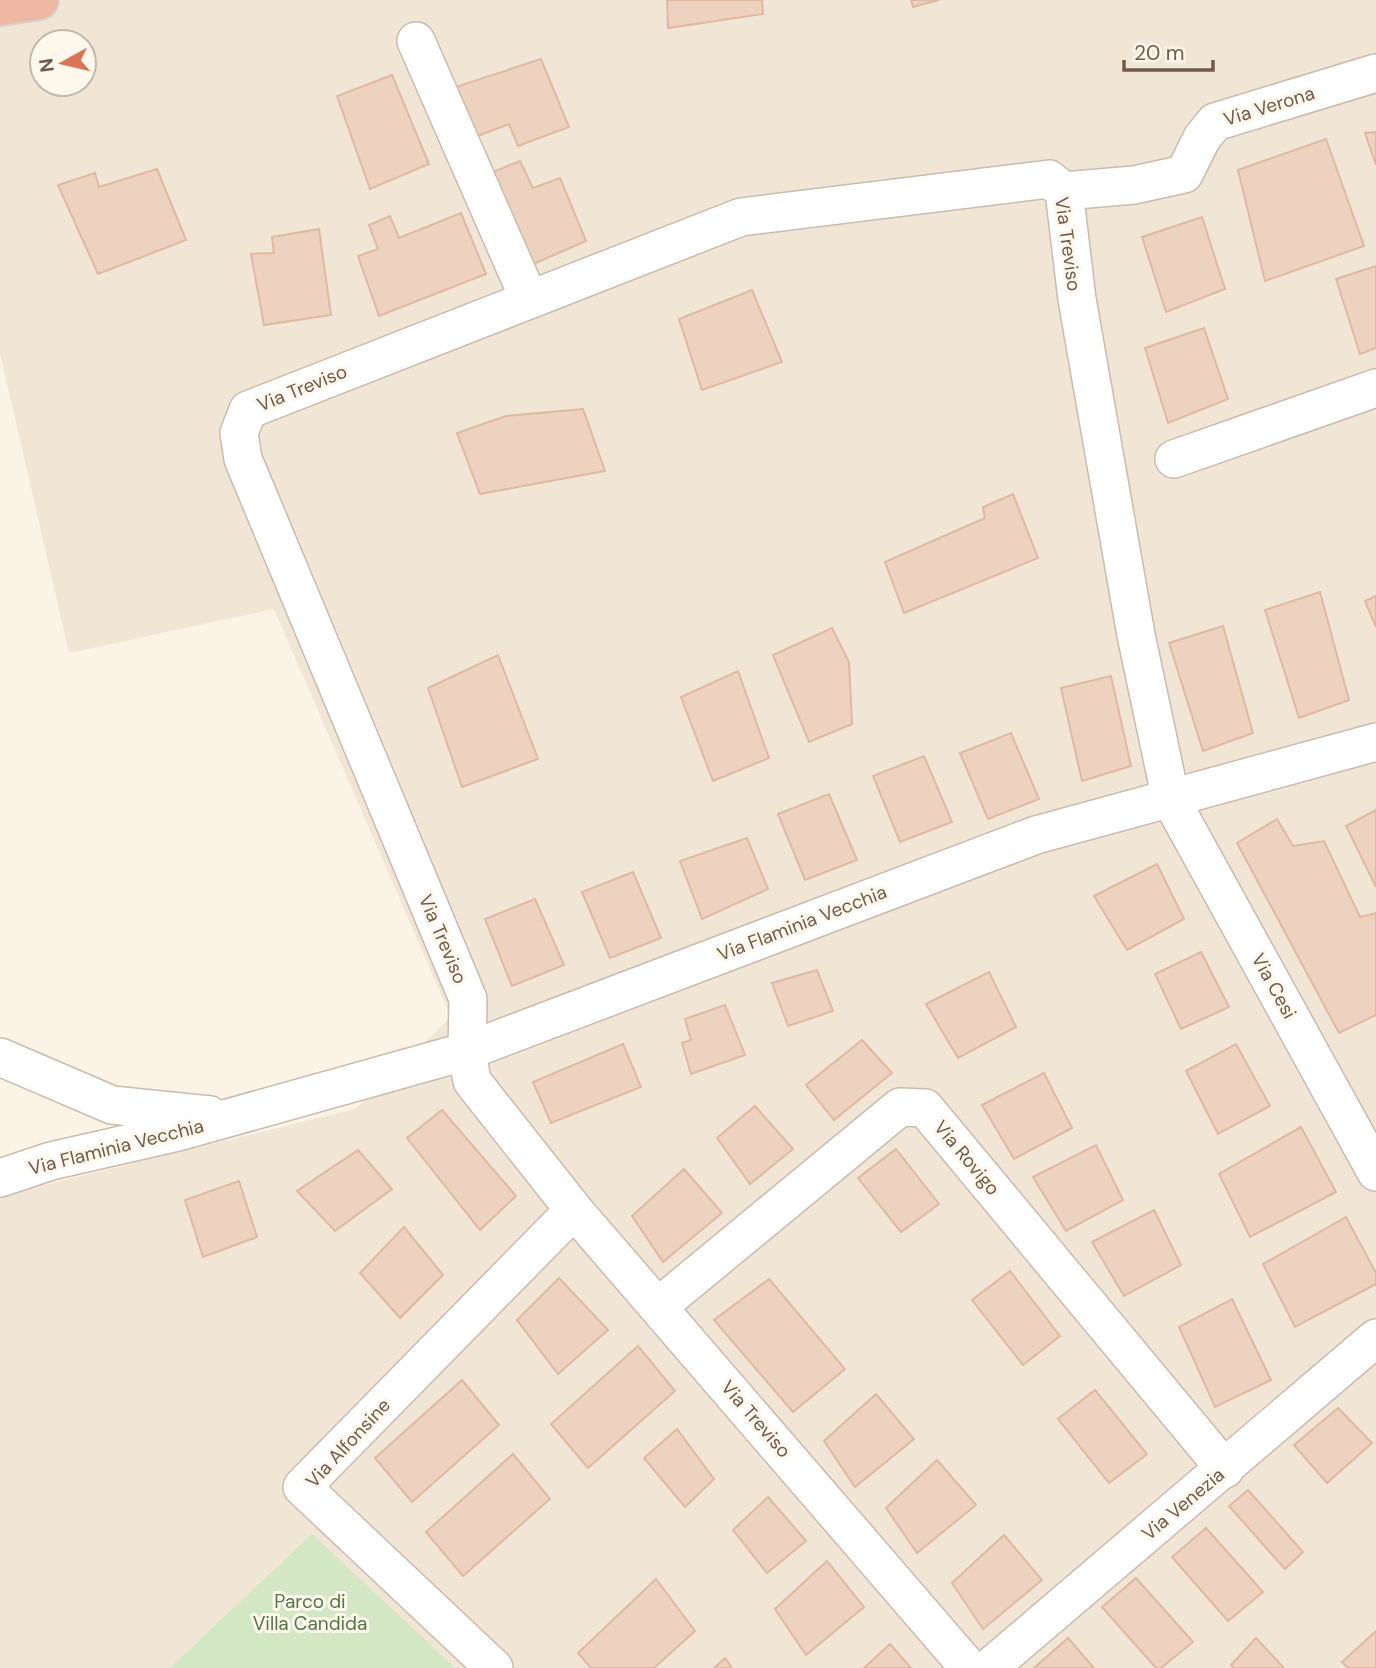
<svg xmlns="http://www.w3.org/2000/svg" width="1376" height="1668" font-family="'DM Sans',sans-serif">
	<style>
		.residential { fill: #f1e5d5; fill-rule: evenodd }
		.green { fill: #d3e7c5 }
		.building { fill: #eed2c0; stroke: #dfb9a1; stroke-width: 2 }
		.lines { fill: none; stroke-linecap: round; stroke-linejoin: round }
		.minor-casing { stroke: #cbbbad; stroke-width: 40 }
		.highway-casing { stroke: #d7d1cd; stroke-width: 42 }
		.minor { stroke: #fff; stroke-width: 37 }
		.highway { stroke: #f0b7a2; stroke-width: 38 }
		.labels { text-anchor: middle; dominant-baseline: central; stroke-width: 6; stroke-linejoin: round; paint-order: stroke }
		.street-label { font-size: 19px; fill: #715a4d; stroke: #fdf7ec }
		.park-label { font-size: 19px; fill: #547746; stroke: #fdf7ec }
	</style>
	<rect width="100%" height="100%" fill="#faf3e6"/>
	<path class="residential" d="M0,0h1376v1668h-1376v-472l355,-87 96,-92 -177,-408 -205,44 -69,-300zM42,42h42v42h-42z"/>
	<path class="green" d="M312,1534l143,134h-285z"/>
	<g class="building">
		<path d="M667,0h95l1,14 -95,14z"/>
		<path d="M911,0h28l-26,7z"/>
		<path d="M541,59l28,68 -51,19 -9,-22 -34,13 -19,-50z"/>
		<path d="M392,75l37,89 -59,25 -33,-93z"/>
		<path d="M1376,132v33l-11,-32z"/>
		<path d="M1326,139l38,107 -99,35 -27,-111z"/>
		<path d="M520,161l13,27 27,-10 26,63 -57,25 -41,-92z"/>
		<path d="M157,169l29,71 -88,34 -40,-89 37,-12 4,14z"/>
		<path d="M461,213l25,61 -107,42 -21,-60 20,-7 -9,-24 21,-9 9,22z"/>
		<path d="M1202,217l23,72 -59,23 -24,-75z"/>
		<path d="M319,229l12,86 -67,10 -13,-71 23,-1 -2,-16z"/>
		<path d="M1376,266v82l-16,6 -24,-75z"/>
		<path d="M752,290l30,72 -80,28 -23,-71z"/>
		<path d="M1204,328l24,71 -60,24 -23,-75z"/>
		<path d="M583,409l22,62 -125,23 -23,-61 49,-17z"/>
		<path d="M1013,494l25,64 -134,55 -19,-51 100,-44 -2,-11z"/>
		<path d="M1320,592l29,108 -50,18 -34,-108z"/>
		<path d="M1376,596v31l-11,-26z"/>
		<path d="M1223,626l30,107 -50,18 -34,-108z"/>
		<path d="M832,628l17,34 3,62 -43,18 -36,-87z"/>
		<path d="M498,655l40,104 -76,28 -34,-99z"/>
		<path d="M738,671l31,87 -56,23 -32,-84z"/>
		<path d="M1111,676l20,90 -49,15 -21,-93z"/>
		<path d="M1011,733l28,66 -51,20 -28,-66z"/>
		<path d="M924,756l28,66 -52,20 -27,-66z"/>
		<path d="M829,794l28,66 -52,20 -27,-66z"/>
		<path d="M1376,810v77l-30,-61z"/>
		<path d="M1277,819l16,27 31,-5 36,76 16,-4v102l-37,18 -102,-190z"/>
		<path d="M747,838l21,51 -66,30 -22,-58z"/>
		<path d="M1157,864l27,55 -57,31 -33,-54z"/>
		<path d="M633,872l28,66 -51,20 -28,-66z"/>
		<path d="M535,899l29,66 -52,21 -27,-67z"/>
		<path d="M1201,952l28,55 -48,22 -26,-55z"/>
		<path d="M817,970l16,41 -45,15 -16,-43z"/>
		<path d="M989,972l27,55 -58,31 -32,-54z"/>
		<path d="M725,1005l20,50 -54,19 -9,-31 9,-3 -6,-21z"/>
		<path d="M862,1040l30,33 -58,47 -28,-35z"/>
		<path d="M623,1044l18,43 -90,36 -18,-41z"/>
		<path d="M1236,1044l34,62 -52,28 -32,-63z"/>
		<path d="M1044,1073l28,55 -58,31 -32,-54z"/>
		<path d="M755,1106l38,43 -43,35 -33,-46z"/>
		<path d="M442,1110l74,86 -36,34 -73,-92z"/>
		<path d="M1301,1127l35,65 -86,45 -31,-63z"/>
		<path d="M1096,1145l27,55 -57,31 -33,-54z"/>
		<path d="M896,1149l43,55 -38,28 -43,-54z"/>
		<path d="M358,1150l34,39 -57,42 -38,-40z"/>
		<path d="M684,1169l38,44 -59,49 -31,-46z"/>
		<path d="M239,1181l18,56 -54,20 -18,-57z"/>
		<path d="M1154,1210l27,55 -57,31 -32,-54z"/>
		<path d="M1346,1217l30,56v11l-81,43 -32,-63z"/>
		<path d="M404,1227l39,48 -43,43 -40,-45z"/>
		<path d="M1010,1271l50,65 -37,29 -51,-65z"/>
		<path d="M559,1278l49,52 -50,44 -41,-54z"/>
		<path d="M769,1279l76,90 -52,43 -79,-92z"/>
		<path d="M1232,1299l39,81 -56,27 -36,-80z"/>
		<path d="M638,1346l37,45 -87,77 -37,-44z"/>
		<path d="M462,1380l37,45 -87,77 -37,-44z"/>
		<path d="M1095,1390l52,64 -38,29 -51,-64z"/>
		<path d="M876,1394l38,45 -59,48 -31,-46z"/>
		<path d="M1338,1408l34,35 -45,40 -33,-38z"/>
		<path d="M677,1429l37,50 -29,28 -41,-49z"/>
		<path d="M513,1454l37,45 -87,77 -37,-44z"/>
		<path d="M937,1460l39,45 -59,48 -31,-45z"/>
		<path d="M1248,1490l55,62 -18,17 -56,-63z"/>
		<path d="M768,1497l38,44 -39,32 -34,-43z"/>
		<path d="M1206,1528l57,64 -35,29 -56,-64z"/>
		<path d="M1004,1535l38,45 -59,49 -31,-46z"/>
		<path d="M827,1561l37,46 -58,48 -31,-46z"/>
		<path d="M1136,1578l57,64 -32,26h-5l-54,-61z"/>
		<path d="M656,1579l39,52 -41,37h-63l-13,-15z"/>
		<path d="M1376,1631v37h-28l-6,-6z"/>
		<path d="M1068,1638l26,30h-60z"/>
		<path d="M1256,1638l28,30h-50l-3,-3z"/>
		<path d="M890,1644l21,24h-47z"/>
		<path d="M725,1658l7,10h-18z"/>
	</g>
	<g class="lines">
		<defs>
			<g id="minor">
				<path d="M416,41l113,258"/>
				<path d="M1064,191l70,-6 50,-11 18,-36 13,-16 161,-49"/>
				<path d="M1174,459l202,-71"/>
				<path d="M0,1057l112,48 98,10"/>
				<path d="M0,1178l51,-17 127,-29 289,-81 569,-216 340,-93"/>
				<path d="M659,1306l241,-199 25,1 300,361"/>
				<path d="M494,1668l-192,-181 272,-277"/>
				<path d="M969,1668l-395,-458 -102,-129 -5,-30 1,-52 -225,-540 -4,-26 9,-23 493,-193 308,-38 15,12 13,108 59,336 35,165 205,372"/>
				<path d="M989,1668l387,-330"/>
			</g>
			<path id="highway" d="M0,6l39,-6"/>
		</defs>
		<use href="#minor" class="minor-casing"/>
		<use href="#highway" class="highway-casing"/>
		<use href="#minor" class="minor"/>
		<use href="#highway" class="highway"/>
	</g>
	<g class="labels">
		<g class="street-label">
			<text transform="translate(1269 106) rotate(-17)">Via Verona</text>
			<text transform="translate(1068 244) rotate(82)">Via Treviso</text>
			<text transform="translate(302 388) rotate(-22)">Via Treviso</text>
			<text transform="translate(802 923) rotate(-21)">Via Flaminia Vecchia</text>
			<text transform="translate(443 939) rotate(67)">Via Treviso</text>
			<text transform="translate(1274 986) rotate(61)">Via Cesi</text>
			<text transform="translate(116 1147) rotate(-14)">Via Flaminia Vecchia</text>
			<text transform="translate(967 1158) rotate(50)">Via Rovigo</text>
			<text transform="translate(756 1419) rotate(49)">Via Treviso</text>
			<text transform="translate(348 1443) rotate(-47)">Via Alfonsine</text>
			<text transform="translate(1183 1504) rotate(-40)">Via Venezia</text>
		</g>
		<g class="park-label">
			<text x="310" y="1601">Parco di<tspan x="310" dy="22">Villa Candida</tspan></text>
		</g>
	</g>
	<g transform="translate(63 63) rotate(262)"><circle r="33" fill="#fdf7ec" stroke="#c5b8ac" stroke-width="2"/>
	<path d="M0-5L12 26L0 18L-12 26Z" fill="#da7455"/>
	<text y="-10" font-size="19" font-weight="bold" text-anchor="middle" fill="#715a4d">N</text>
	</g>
	<path d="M1124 60v10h89v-10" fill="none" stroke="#715a4d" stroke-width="3.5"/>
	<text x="1134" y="60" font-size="21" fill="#715a4d" stroke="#fdf7ec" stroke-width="5" paint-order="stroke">20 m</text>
</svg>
